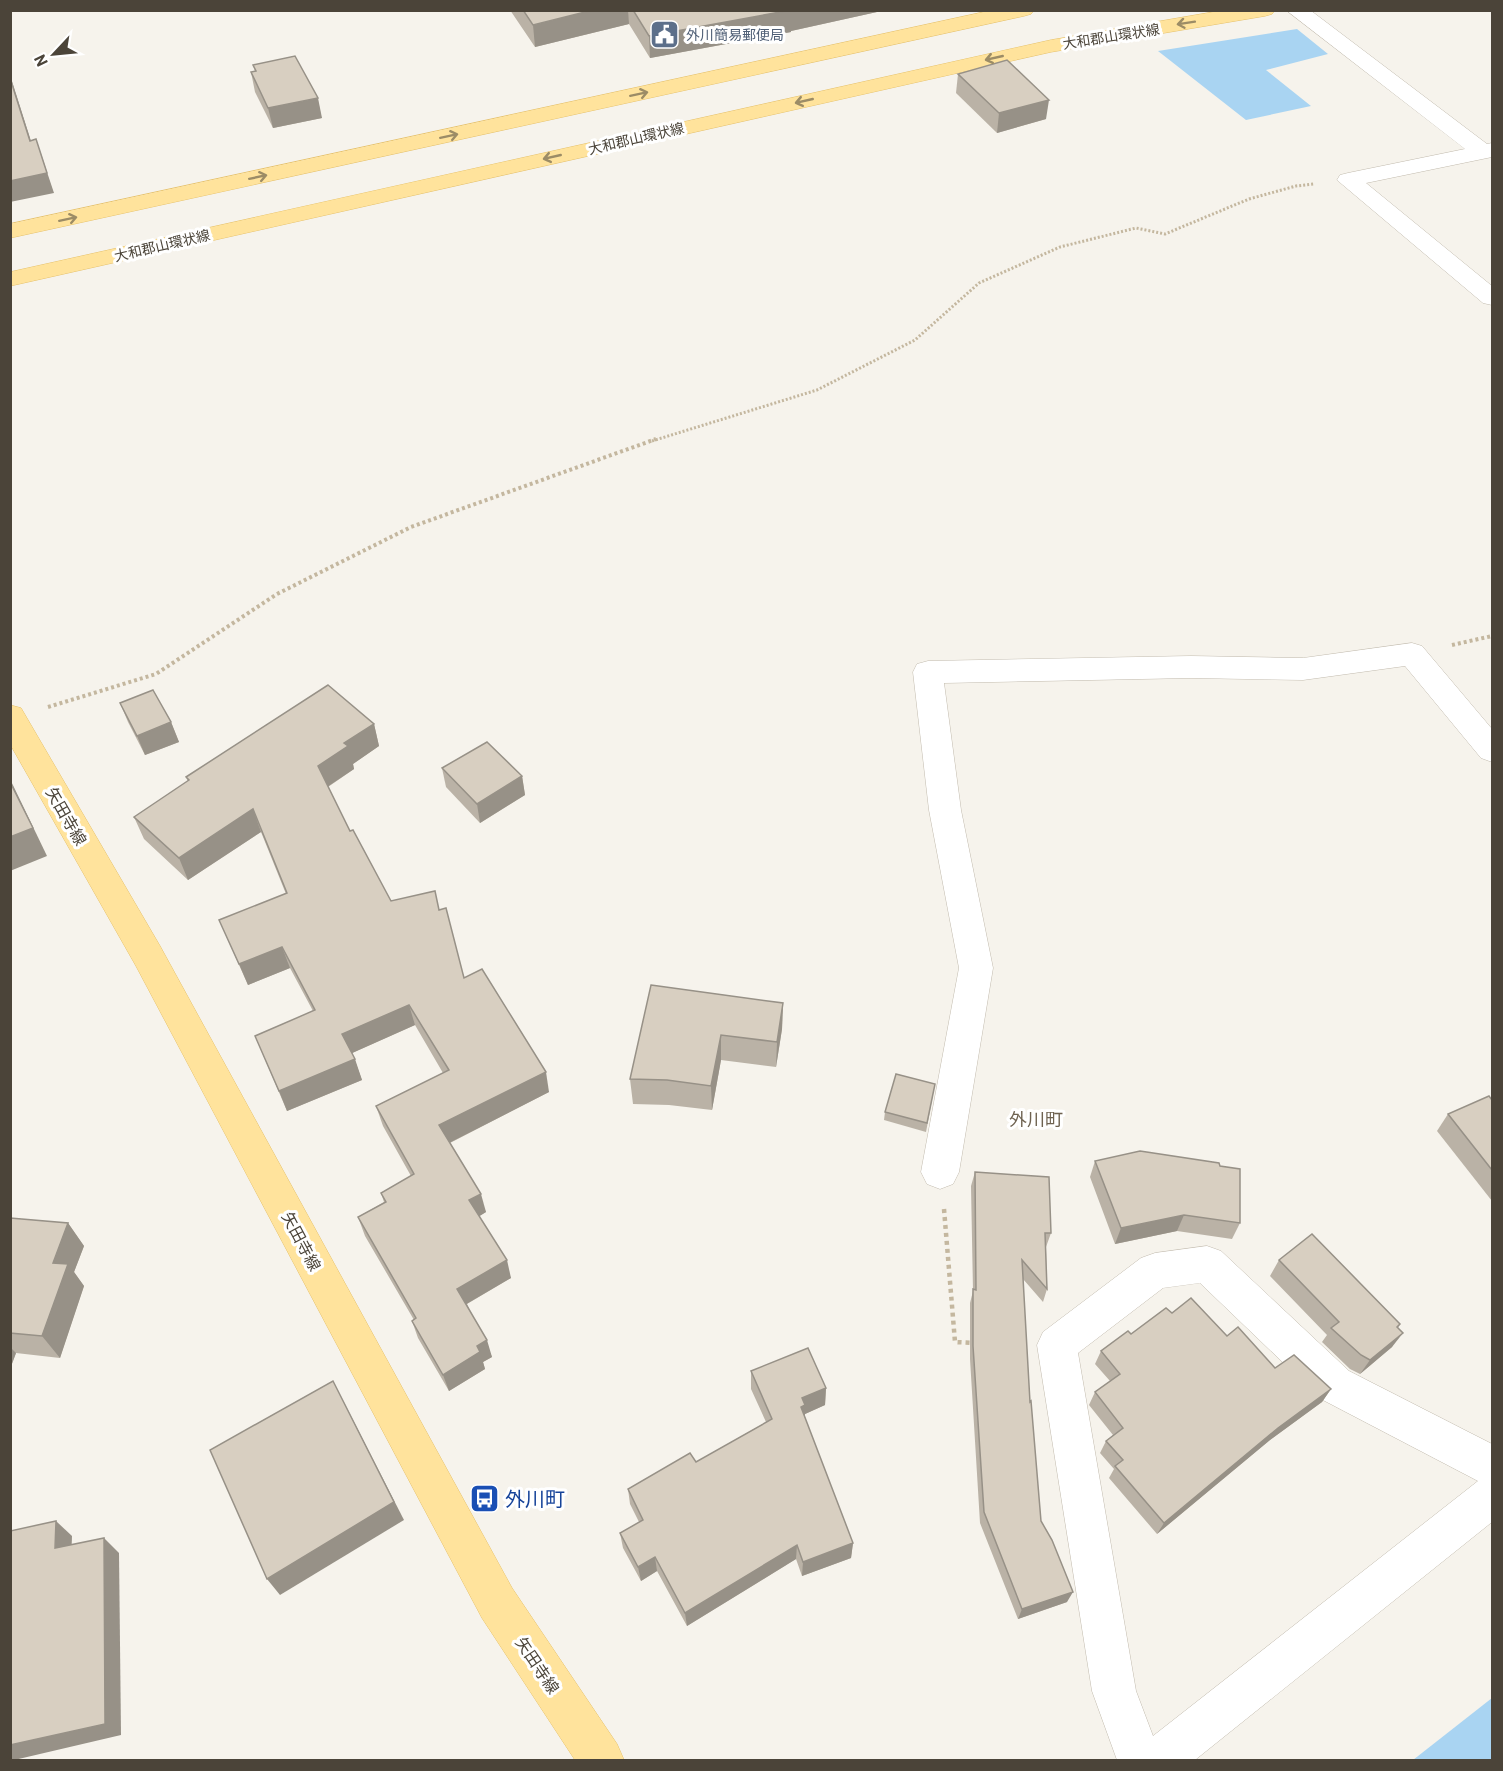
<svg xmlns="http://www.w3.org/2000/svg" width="1503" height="1771" font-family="Barlow,'Noto Sans JP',sans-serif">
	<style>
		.water { fill: #a9d4f2 }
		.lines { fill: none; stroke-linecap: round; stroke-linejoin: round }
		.minor-casing { stroke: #c2bbae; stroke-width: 1 }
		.major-casing { stroke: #e6c16a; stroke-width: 1 }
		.path-far2 { stroke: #c4b79f; stroke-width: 3; stroke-dasharray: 2 2; stroke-linecap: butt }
		.path-far1 { stroke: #c4b79f; stroke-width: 4; stroke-dasharray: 3 3; stroke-linecap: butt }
		.path { stroke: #c4b79f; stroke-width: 4.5; stroke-dasharray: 4 4; stroke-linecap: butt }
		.minor { fill: #fff; fill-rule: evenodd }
		.major { fill: #ffe39c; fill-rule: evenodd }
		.wall { fill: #bab2a6 }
		.shaded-wall { fill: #979187 }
		.building { fill: #d8cfc1; stroke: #979187; stroke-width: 1.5 }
		.oneway { stroke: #9c8c66 }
		.labels { text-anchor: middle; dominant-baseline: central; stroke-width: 6; stroke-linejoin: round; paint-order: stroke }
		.far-service-label { font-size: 14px; fill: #4e5e75; stroke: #fff; text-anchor: start }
		.far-street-label { font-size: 14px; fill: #4b4439; stroke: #fff }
		.street-label { font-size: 16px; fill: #4b4439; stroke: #fff }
		.neighbourhood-label { font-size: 18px; fill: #6e6250; stroke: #fff }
		.near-transit-label { font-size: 20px; fill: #164399; stroke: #fff; text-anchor: start }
	</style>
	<rect width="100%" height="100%" fill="#f6f3ec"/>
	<g class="water">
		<path d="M1297,29l31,25 -62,16 45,36 -65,14 -88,-69z"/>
		<path d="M1492,1698v62h-79z"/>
	</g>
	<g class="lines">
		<defs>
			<g id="minor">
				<path d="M1286,10h24l177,134 5,-1v14l-126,26 126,103v19l-9,-2 -146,-123 3,-5 8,-2 117,-24z"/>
				<path d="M1412,643l10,3 70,83v33l-11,-4 -76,-92 -102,14 -112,-2 -247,5 17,127 32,158 -34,204 -6,12 -13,5 -13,-5 -6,-12 38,-204 -30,-158 -16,-138 4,-8 11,-3 263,-5 112,2z"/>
				<path d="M1207,1246l14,5 128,120 143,73v78l-297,238h-78l-25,-69 -55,-346 6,-13 98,-74 14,-5zM1200,1283l121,116 157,82 -325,255 -17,-45 -58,-338 85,-65z"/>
			</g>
			<g id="major">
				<path d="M993,10h41l-3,4 -7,2 -1014,222v-14z"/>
				<path d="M1225,10h50l-3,4 -7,2 -214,36 -1041,234v-14l1041,-232z"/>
				<path d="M10,705l11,3 139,238 352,642 105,156 7,16h-49l-93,-142 -346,-652 -126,-222z"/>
			</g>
		</defs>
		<use href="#minor" class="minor-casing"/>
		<use href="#major" class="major-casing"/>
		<path class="path-far2" d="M652,441l165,-51 98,-50 64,-57 81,-36 76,-19 29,6 84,-35 47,-13 18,-2"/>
		<g class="path-far1">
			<path d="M1452,645l40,-9"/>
			<path d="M48,707l108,-33 121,-80 134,-67 245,-88"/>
		</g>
		<path class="path" d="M944,1209l11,133 18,1"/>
		<use href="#minor" class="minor"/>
		<use href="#major" class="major"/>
	</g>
	<g class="wall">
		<path d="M510,10h376l-95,21v1l-141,26 -21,-34 -94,23z"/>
		<path d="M253,65l69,53 -49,10 -18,-36 -4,-20 4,-1z"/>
		<path d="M958,74l88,45 -49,14 -41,-40z"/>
		<path d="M120,703l51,19 8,20 -34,13 -17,-33z"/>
		<path d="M374,724l5,22 -26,18 1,5 -26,18 22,44 41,70 48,9 25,68 85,114 -99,51 36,69 -7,4 32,62 -44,26 25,53 -9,5 2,7 -36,22 -31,-53 -6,-17 2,-1 -49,-84 -7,-19 26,-15 -3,-9 30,-17 -28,-50 -7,-20 67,-33 -28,-48 -63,28 10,27 -75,31 -32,-75 58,-25 -23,-43 -42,17 -29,-65 67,-26 -25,-62 -73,48 -44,-41 -10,-22 54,-35 -2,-5z"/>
		<path d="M442,768l80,8 3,19 -45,28 -34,-36z"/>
		<path d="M783,1003l-1,26 -6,38 -55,-7 -9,50 -43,-5 -36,-1 -3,-25z"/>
		<path d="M935,1084l-9,48 -42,-12 1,-8z"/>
		<path d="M1492,1100v101l-55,-70 11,-17z"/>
		<path d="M1095,1161l125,5 20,57 -8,16 -55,-8 -62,13 -25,-67z"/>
		<path d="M975,1172l76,61 -5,14 1,42 -4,13 -20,-23 7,123 11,119 26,81 -49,17 -38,-96 -10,-164v-56l3,-12 -2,-105z"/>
		<path d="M10,1218l58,5 16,23 -10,26 10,14 -24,72 -44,-5 -6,16z"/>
		<path d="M1279,1260l121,64 -2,4 -6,19 -32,27 -10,-5 -28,-27 5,-7 -57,-59z"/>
		<path d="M1172,1313l55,23 48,32 56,21 -9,13 -52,38 -113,94 -48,-56 5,-9 -14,-16 6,-12 7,-6 -24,-30 6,-13 15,-11 -15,-17 6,-13z"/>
		<path d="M751,1371l75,17 -1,17 -20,9v4l48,125 -2,15 -49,18 -6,-17 -109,67 -30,-55 -16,10 -18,-33 -3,-15 19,-11 -9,-18 -2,-15 68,-27 70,-40 -15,-33z"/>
	</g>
	<g class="shaded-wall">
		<path d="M593,10h35l1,14 -94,23 -2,-22z"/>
		<path d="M791,10h95l-95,21v1l-141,26 -1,-22z"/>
		<path d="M10,75l27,85 -7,-19 -20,-63z"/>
		<path d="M318,98l4,20 -49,10 -5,-20z"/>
		<path d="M1049,100l-3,19 -49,14 2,-20z"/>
		<path d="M36,139l18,54 -44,9v-21z"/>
		<path d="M171,722l8,20 -34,13 -8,-19z"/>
		<path d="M374,724l5,22 -26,18 1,5 -30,20 -6,-23 26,-23z"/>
		<path d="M522,776l3,19 -45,28 -3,-19z"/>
		<path d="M10,779l37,77 -37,15z"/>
		<path d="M253,809l8,23 -73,48 -9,-22z"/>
		<path d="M282,947l8,21 -42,17 -9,-21z"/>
		<path d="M783,1003l-1,26 -6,38 1,-25z"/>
		<path d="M409,1005l6,20 -65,29 -8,-20z"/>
		<path d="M721,1035v25l-9,50 -1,-24z"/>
		<path d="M355,1059l7,21 -75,31 -8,-20z"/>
		<path d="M546,1072l3,20 -104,53 -6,-20z"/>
		<path d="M481,1194l5,18 -11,7 -6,-19z"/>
		<path d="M1184,1215l-7,16 -62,13 6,-16z"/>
		<path d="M68,1223l16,23 -10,26 10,14 -24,72 -18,-22 11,-73z"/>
		<path d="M507,1260l4,18 -48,28 -6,-17z"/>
		<path d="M1403,1333l-11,14 -32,27 10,-14z"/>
		<path d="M487,1340l5,17 -9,5 2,7 -36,22 -6,-16 34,-29z"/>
		<path d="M10,1347l6,6 -6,16z"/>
		<path d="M333,1381l71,139 -124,75 -13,-16z"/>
		<path d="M826,1388l-1,17 -20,9 -1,8 -3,-15 1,-9z"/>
		<path d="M1331,1389l-9,13 -52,38 -113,94 7,-11 114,-95z"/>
		<path d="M56,1521l16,15 -1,27 -16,-15z"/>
		<path d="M104,1538l15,15 2,182 -111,26v-16z"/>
		<path d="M853,1543l-2,15 -49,18 1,-14z"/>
		<path d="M797,1545l-1,14 -109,67 -2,-13z"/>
		<path d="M655,1557l2,14 -16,10 -3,-14z"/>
		<path d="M1073,1592l-6,10 -49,17 4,-10z"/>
	</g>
	<g class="building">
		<path d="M523,10h70l-60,15z"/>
		<path d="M633,10h158l-142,26z"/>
		<path d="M295,56l23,42 -50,10 -17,-36 5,-1 -3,-6z"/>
		<path d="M1007,60l42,40 -50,13 -41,-39z"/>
		<path d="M10,78l20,63 6,-2 11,34 -37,8z"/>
		<path d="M328,685l46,39 -30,19 4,3 -30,20 32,65 3,-1 38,71 44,-10 4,19 7,-2 18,70 18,-9 64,103 -107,53 42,69 -12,6 38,60 -50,29 30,51 -10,6 3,6 -37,23 -31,-54 4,-3 -58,-101 28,-15 -5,-9 33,-19 -38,-68 73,-36 -40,-65 -67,29 13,25 -76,32 -24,-55 60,-26 -33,-63 -43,17 -20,-44 68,-27 -34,-84 -74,49 -45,-41 55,-37 -3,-3z"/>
		<path d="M153,690l18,32 -34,14 -17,-33z"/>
		<path d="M487,742l35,34 -45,28 -35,-36z"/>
		<path d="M10,782l23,46 -23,9z"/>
		<path d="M651,985l132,18 -6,39 -56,-7 -10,51 -44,-6 -37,-1z"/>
		<path d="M896,1074l39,10 -8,39 -42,-11z"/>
		<path d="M1489,1096l3,4v70l-44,-56z"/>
		<path d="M1140,1151l79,12 1,3 20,3v54l-56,-8 -63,13 -26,-67z"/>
		<path d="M975,1172l74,5 2,56h-6l2,56 -25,-29 8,142 1,-1 10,120 11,19 21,52 -51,17 -38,-97 -11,-166v-57l3,1z"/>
		<path d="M10,1218l58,5 -15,40 15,1 -26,72 -32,-3z"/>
		<path d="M1312,1234l88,90 -3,3 6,6 -33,27 -9,-5 -30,-27 8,-6 -60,-62z"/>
		<path d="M1191,1298l36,38 11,-9 37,41 19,-13 37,34 -53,39 -114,95 -49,-57 8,-6 -17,-19 17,-13 -28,-36 25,-18 -19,-23 27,-20 3,3 35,-26 6,5z"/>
		<path d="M808,1348l18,40 -24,10 3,7 -4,2 52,136 -50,19 -6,-17 -112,68 -30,-56 -17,10 -18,-34 23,-13 -15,-31 62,-36 6,9 76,-43 -21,-48z"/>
		<path d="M333,1381l61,121 -127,77 -57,-129z"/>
		<path d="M56,1521l-1,27 49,-10 1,186 -95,21v-214z"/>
	</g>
	<defs><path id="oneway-shaft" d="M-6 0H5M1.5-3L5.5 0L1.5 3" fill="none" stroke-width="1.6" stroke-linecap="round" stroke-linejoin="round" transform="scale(1.5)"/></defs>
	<g class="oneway">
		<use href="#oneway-shaft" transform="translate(1186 23) rotate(171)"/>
		<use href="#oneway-shaft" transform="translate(994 58) rotate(167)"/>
		<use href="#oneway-shaft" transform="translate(639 94) rotate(-12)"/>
		<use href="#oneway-shaft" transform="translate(804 101) rotate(167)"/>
		<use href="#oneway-shaft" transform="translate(449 136) rotate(-12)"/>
		<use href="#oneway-shaft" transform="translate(552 157) rotate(167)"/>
		<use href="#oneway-shaft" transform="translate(258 177) rotate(-12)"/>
		<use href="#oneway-shaft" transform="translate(68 219) rotate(-12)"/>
	</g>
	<defs>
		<symbol id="civic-square" viewBox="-11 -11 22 22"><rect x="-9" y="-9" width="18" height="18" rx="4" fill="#5c6f8a" stroke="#fff"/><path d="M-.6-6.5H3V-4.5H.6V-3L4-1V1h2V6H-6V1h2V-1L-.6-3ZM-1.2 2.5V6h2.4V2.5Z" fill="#fff"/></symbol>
		<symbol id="bus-square" viewBox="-11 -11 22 22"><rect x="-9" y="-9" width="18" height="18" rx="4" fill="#1a4fb4" stroke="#fff"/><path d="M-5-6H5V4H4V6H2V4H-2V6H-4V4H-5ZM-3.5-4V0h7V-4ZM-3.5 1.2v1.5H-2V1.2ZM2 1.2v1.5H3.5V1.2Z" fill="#fff"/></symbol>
	</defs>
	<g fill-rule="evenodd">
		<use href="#civic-square" x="648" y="18" width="33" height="33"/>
		<use href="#bus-square" x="468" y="1482" width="33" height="33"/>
	</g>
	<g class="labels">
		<g class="far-service-label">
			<text x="686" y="34">外川簡易郵便局</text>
		</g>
		<g class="far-street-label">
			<text transform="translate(1111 36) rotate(-9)">大和郡山環状線</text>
			<text transform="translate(636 138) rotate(-13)">大和郡山環状線</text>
			<text transform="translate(162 245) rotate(-13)">大和郡山環状線</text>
		</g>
		<g class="street-label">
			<text transform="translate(67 816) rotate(60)">矢田寺線</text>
			<text transform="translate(302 1241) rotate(62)">矢田寺線</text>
			<text transform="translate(538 1665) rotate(56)">矢田寺線</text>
		</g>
		<g class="neighbourhood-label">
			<text x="1036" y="1119">外川町</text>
		</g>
		<g class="near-transit-label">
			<text x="505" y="1498">外川町</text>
		</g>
	</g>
	<rect width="1503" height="1771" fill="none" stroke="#4b4439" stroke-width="24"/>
	<g transform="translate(54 54) rotate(244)" stroke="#ffffff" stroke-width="4.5" paint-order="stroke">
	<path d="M0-4.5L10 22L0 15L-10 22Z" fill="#4b4439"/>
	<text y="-9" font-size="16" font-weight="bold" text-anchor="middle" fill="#4b4439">N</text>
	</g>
</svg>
